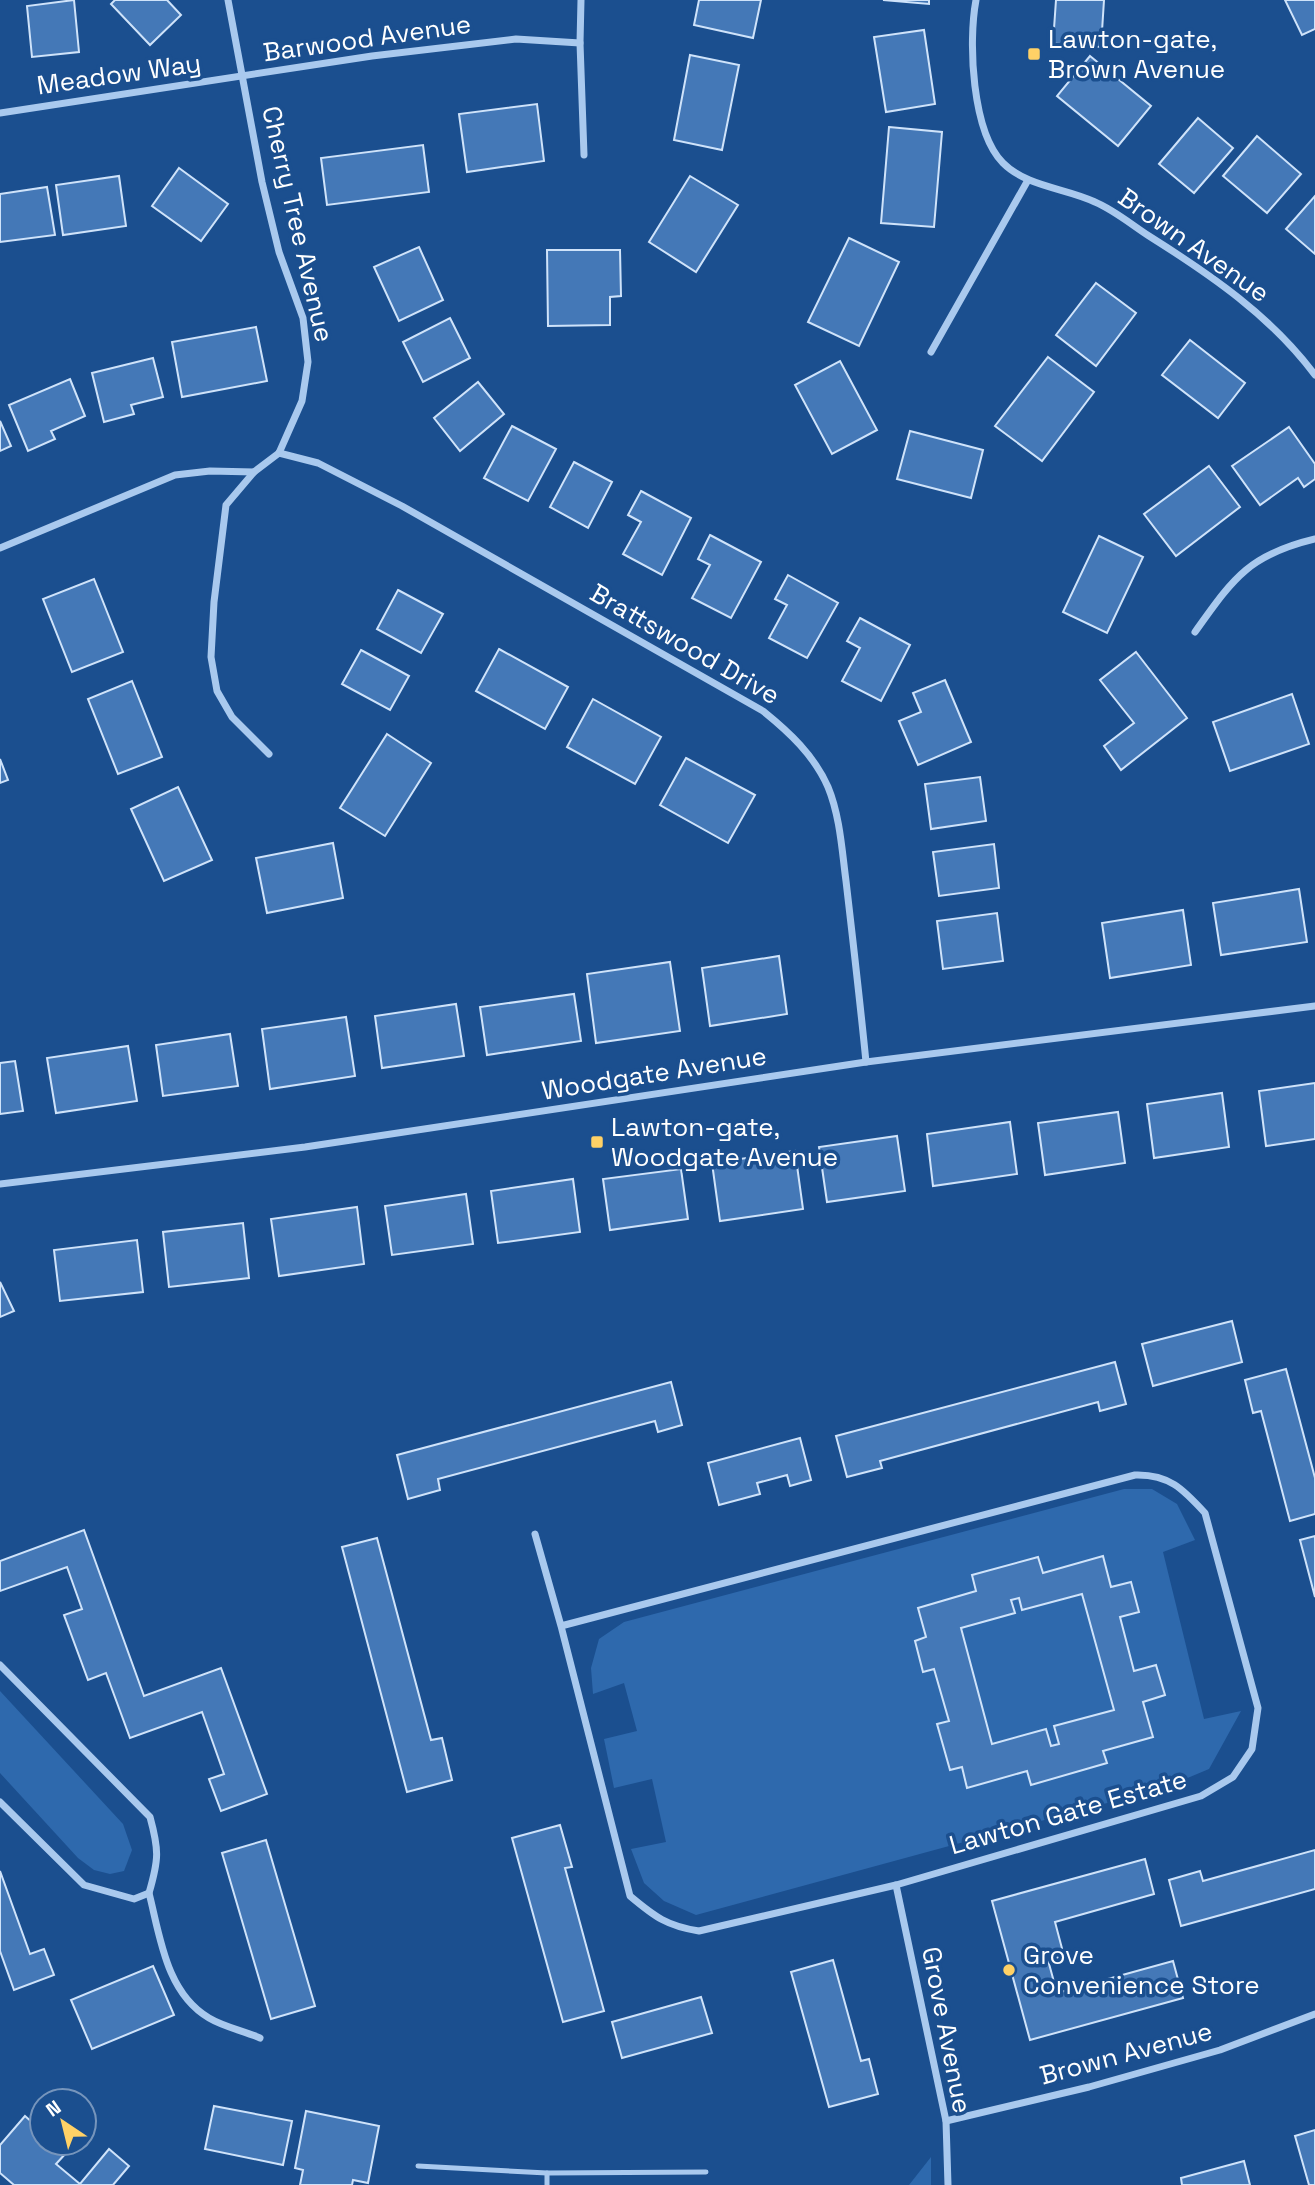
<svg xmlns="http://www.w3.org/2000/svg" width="1315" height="2185" font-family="'Space Grotesk',sans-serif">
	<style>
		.green { fill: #2e69ad }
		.building { fill: #4478b7; stroke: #cfe3fa; stroke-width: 2; fill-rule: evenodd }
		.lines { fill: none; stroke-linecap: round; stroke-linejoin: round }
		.lane { stroke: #a9c9ee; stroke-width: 5 }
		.street { stroke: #a9c9ee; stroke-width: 7 }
		.poi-dot { fill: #ffd166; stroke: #1b4f8f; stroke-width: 2.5 }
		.labels { text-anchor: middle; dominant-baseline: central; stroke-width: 7; stroke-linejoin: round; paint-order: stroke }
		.street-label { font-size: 26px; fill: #fff; stroke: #1b4f8f }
		.poi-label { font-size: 26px; fill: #fff; stroke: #1b4f8f; text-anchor: start }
	</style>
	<rect width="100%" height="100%" fill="#1b4f8f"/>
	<g class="green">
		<path d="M1124,1489h28l25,15 18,36 -32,12 41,167 37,-8 -32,58 -43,18 -470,128 -32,-14 -20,-18 -13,-34 35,-7 -14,-63 -38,9 -10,-49 33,-8 -13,-48 -31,11 -2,-26 8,-29 25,-17z"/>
		<path d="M0,1691l123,133 9,26 -8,21 -14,3 -16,-4 -16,-12 -78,-85z"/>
		<path d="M931,2157v28h-22z"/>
	</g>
	<g class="building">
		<path d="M74,0l5,52 -47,5 -5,-51z"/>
		<path d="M115,0h52l14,15 -31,30 -39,-41z"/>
		<path d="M699,0h62l-8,38 -59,-13z"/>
		<path d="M883,0h46v4z"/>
		<path d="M1056,0h48l-3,47 -48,-4z"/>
		<path d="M1285,0h30v29l-13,6z"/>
		<path d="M924,30l11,74 -49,8 -12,-75z"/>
		<path d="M690,55l49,10 -17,85 -48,-10z"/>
		<path d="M1090,56l61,50 -33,40 -61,-50z"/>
		<path d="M537,104l7,57 -77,11 -8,-58z"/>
		<path d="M1198,118l35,30 -39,45 -35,-29z"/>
		<path d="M889,127l53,5 -8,95 -53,-4z"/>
		<path d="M1257,136l44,38 -34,39 -44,-37z"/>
		<path d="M423,145l6,47 -102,13 -6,-47z"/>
		<path d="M179,168l49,36 -27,37 -49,-35z"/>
		<path d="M119,176l7,50 -63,9 -7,-50z"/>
		<path d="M690,176l48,29 -42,67 -47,-30z"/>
		<path d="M47,187l8,48 -55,7v-48z"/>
		<path d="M1315,196v58l-29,-25z"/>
		<path d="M849,238l50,24 -40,84 -51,-24z"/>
		<path d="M419,247l24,53 -44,21 -25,-54z"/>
		<path d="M547,250h73l1,46 -11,1v28l-62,1z"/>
		<path d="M1096,283l40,30 -40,53 -40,-31z"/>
		<path d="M450,318l20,40 -47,24 -20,-40z"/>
		<path d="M256,327l11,54 -85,16 -10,-55z"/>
		<path d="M1190,340l55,43 -27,35 -56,-43z"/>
		<path d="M1048,357l46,35 -52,69 -47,-35z"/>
		<path d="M153,358l10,39 -32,8 3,9 -30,8 -12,-49z"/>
		<path d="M840,361l37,69 -45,24 -37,-69z"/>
		<path d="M70,379l15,37 -34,15 4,8 -27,12 -19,-46z"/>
		<path d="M478,382l26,32 -44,37 -26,-33z"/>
		<path d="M0,421l11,25 -11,5z"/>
		<path d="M512,426l44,23 -28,52 -44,-23z"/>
		<path d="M1289,427l26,37v15l-11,8 -6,-9 -38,27 -28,-39z"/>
		<path d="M910,431l73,19 -12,48 -74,-19z"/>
		<path d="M574,462l38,20 -24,46 -38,-21z"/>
		<path d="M1209,466l31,41 -64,49 -32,-42z"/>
		<path d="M641,491l50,27 -29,57 -39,-21 18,-32 -13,-7z"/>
		<path d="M710,535l51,27 -30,56 -39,-20 18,-33 -12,-6z"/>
		<path d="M1099,536l44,21 -36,76 -44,-21z"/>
		<path d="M788,575l50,28 -31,55 -38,-20 18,-33 -12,-6z"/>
		<path d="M94,579l29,73 -51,20 -29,-73z"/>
		<path d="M398,590l45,24 -22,39 -44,-24z"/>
		<path d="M860,618l50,27 -29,56 -39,-20 18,-33 -13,-7z"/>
		<path d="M499,649l69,38 -23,42 -69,-38z"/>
		<path d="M361,650l48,26 -19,34 -48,-26z"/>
		<path d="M1136,652l51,66 -66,52 -17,-24 30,-23 -34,-43z"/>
		<path d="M945,680l26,62 -53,23 -19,-44 22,-9 -8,-19z"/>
		<path d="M132,681l30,76 -44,17 -30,-75z"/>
		<path d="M1292,694l17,50 -79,27 -17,-49z"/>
		<path d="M593,699l68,38 -26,47 -68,-37z"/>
		<path d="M387,734l44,29 -46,73 -45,-28z"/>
		<path d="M686,758l69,37 -27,48 -68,-38z"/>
		<path d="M0,759l8,21 -8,3z"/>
		<path d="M980,777l6,44 -55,8 -6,-45z"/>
		<path d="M178,787l34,73 -48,21 -33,-72z"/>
		<path d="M333,843l10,55 -76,15 -11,-55z"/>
		<path d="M994,844l5,44 -60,8 -6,-44z"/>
		<path d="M1299,889l8,53 -86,13 -8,-52z"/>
		<path d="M1183,910l8,55 -81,13 -8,-55z"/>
		<path d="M997,913l6,48 -60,8 -6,-48z"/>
		<path d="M779,956l8,58 -77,12 -8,-58z"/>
		<path d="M670,962l10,69 -84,12 -9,-69z"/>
		<path d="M574,994l7,47 -94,14 -7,-48z"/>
		<path d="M456,1004l8,52 -82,12 -7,-52z"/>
		<path d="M346,1017l9,59 -85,13 -8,-60z"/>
		<path d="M230,1034l8,52 -75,10 -7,-51z"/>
		<path d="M128,1046l9,55 -81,12 -9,-55z"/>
		<path d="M15,1061l8,50 -23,3v-51z"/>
		<path d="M1315,1083v56l-49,7 -7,-55z"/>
		<path d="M1222,1093l7,54 -75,11 -7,-54z"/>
		<path d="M1118,1112l7,51 -80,12 -7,-52z"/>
		<path d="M1010,1122l7,52 -84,12 -6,-52z"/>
		<path d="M897,1136l8,55 -78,11 -8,-55z"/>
		<path d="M795,1151l8,58 -83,12 -8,-58z"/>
		<path d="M681,1169l7,50 -78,11 -7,-51z"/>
		<path d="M573,1179l7,53 -82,11 -7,-52z"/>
		<path d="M466,1194l7,50 -81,11 -7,-49z"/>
		<path d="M357,1207l7,57 -85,12 -8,-57z"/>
		<path d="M243,1223l6,55 -80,9 -6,-55z"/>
		<path d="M137,1240l6,52 -83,9 -6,-51z"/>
		<path d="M0,1282l14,29 -14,6z"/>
		<path d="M1232,1321l10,41 -89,24 -11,-42z"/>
		<path d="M1115,1362l11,42 -26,7 -2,-9 -218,59 2,7 -35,9 -11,-41z"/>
		<path d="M1286,1369l29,109v36l-25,7 -29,-110 -8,2 -8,-33z"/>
		<path d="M671,1382l11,43 -24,7 -3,-11 -217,58 2,11 -32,9 -11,-44z"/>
		<path d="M800,1438l11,42 -21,6 -3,-11 -30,8 3,11 -41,11 -11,-42z"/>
		<path d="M84,1530l60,166 77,-28 46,126 -46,17 -12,-32 15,-5 -22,-62 -72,26 -24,-65 -18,7 -24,-65 18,-6 -15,-42 -67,24v-30z"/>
		<path d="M1315,1536v61l-15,-57z"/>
		<path d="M377,1538l54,202 11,-2 10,42 -45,12 -65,-245z"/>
		<path d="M1103,1556l8,31 20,-5 8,30 -19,5 14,54 22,-6 9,30 -22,7 10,35 -50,14 4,12 -76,22 -4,-14 -60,17 -5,-21 -12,3 -13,-46 12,-3 -15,-52 -11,3 -8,-31 11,-4 -8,-29 58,-17 -4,-16 66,-18 5,16zM1082,1594l32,116 -60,16 5,18 -8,2 -5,-17 -54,15 -31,-116 54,-15 -4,-13 8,-2 3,12z"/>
		<path d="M560,1825l12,42 -7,1 39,143 -41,11 -51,-184z"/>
		<path d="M266,1840l49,166 -44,13 -49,-166z"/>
		<path d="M1315,1850v39l-134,37 -12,-46 31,-9 3,10z"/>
		<path d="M1145,1859l9,35 -99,28 9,34 -16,4 9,33 116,-32 10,37 -153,42 -38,-139z"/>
		<path d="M0,1871l30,83 14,-5 10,26 -40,15 -14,-39z"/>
		<path d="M833,1960l28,101 8,-2 9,35 -49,13 -38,-135z"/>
		<path d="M153,1966l21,49 -82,34 -21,-49z"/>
		<path d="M701,1997l11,36 -90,25 -10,-36z"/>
		<path d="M214,2106l78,15 -9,44 -78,-16z"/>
		<path d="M306,2111l73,15 -11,57 -15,-3 -1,5h-52l3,-15 -8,-2z"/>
		<path d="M25,2116l17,15v12h14l11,9 -11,12 24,20 29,-35 20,17 -16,19h-99l-14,-12v-28z"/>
		<path d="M1315,2130v55h-6l-14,-49z"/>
		<path d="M1244,2161l6,24h-68l-1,-7z"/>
	</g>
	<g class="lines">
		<g class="lane">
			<path d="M418,2166l129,7 159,-1"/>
			<path d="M547,2185v-12"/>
		</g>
		<g class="street">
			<path d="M228,0l34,182 17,70 24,66 5,44 -6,39 -23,52"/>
			<path d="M581,0l-1,43 4,112"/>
			<path d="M976,0c-8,42 -4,132 27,163 24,24 63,25 92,39 19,8 37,23 54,34 62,39 122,80 166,139"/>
			<path d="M0,113l372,-57 144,-17 64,4"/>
			<path d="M931,352l97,-172"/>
			<path d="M279,453l39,10 84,43 361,205c26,21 51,44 65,76 12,29 14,64 18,94 7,60 14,120 20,181"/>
			<path d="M254,472l-28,33 -12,97 -3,55 6,34 15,26 37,37"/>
			<path d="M0,548l175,-73 35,-4 44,1 25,-19"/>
			<path d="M1195,632c38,-53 53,-77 120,-93"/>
			<path d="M0,1184l305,-37 561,-85 449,-56"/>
			<path d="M535,1534l26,92 69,270c25,21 37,30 69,35l197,-46 305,-89 32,-19 19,-28 6,-41 -53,-195c-22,-24 -36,-39 -70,-38l-574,151"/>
			<path d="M0,1665l150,152c9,33 9,42 -1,76l-15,6 -50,-14 -84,-83"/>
			<path d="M896,1885l50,236 2,64"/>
			<path d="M149,1893c11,43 17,100 60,125 15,9 35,13 51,20"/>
			<path d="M946,2121l143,-34 131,-37 95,-36"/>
		</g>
	</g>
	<g class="poi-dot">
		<rect x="1027" y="47" width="14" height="14" rx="3.5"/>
		<rect x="590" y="1135" width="14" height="14" rx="3.5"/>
		<circle cx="1009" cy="1970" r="7"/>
	</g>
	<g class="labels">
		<g class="street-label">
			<text transform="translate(367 38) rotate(-8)">Barwood Avenue</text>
			<text transform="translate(119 74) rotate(-8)">Meadow Way</text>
			<text transform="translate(298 224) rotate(77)">Cherry Tree Avenue</text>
			<text transform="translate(1194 245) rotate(35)">Brown Avenue</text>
			<text transform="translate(685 644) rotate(30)">Brattswood Drive</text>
			<text transform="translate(654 1073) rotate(-9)">Woodgate Avenue</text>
			<text transform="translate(1068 1812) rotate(-16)">Lawton Gate Estate</text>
			<text transform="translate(947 2030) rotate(79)">Grove Avenue</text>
			<text transform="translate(1126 2053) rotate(-15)">Brown Avenue</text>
		</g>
		<g class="poi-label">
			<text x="1048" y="39">Lawton-gate,<tspan x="1048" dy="30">Brown Avenue</tspan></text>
			<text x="611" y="1127">Lawton-gate,<tspan x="611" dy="30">Woodgate Avenue</tspan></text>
			<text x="1023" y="1955">Grove<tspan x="1023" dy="30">Convenience Store</tspan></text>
		</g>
	</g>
	<g transform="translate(63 2122) rotate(325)"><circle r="33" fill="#1b4f8f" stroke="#7695bc" stroke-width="2"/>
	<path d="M0-5L12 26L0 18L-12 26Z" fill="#ffd166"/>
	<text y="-10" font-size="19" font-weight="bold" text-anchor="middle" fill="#ffffff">N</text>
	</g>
</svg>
